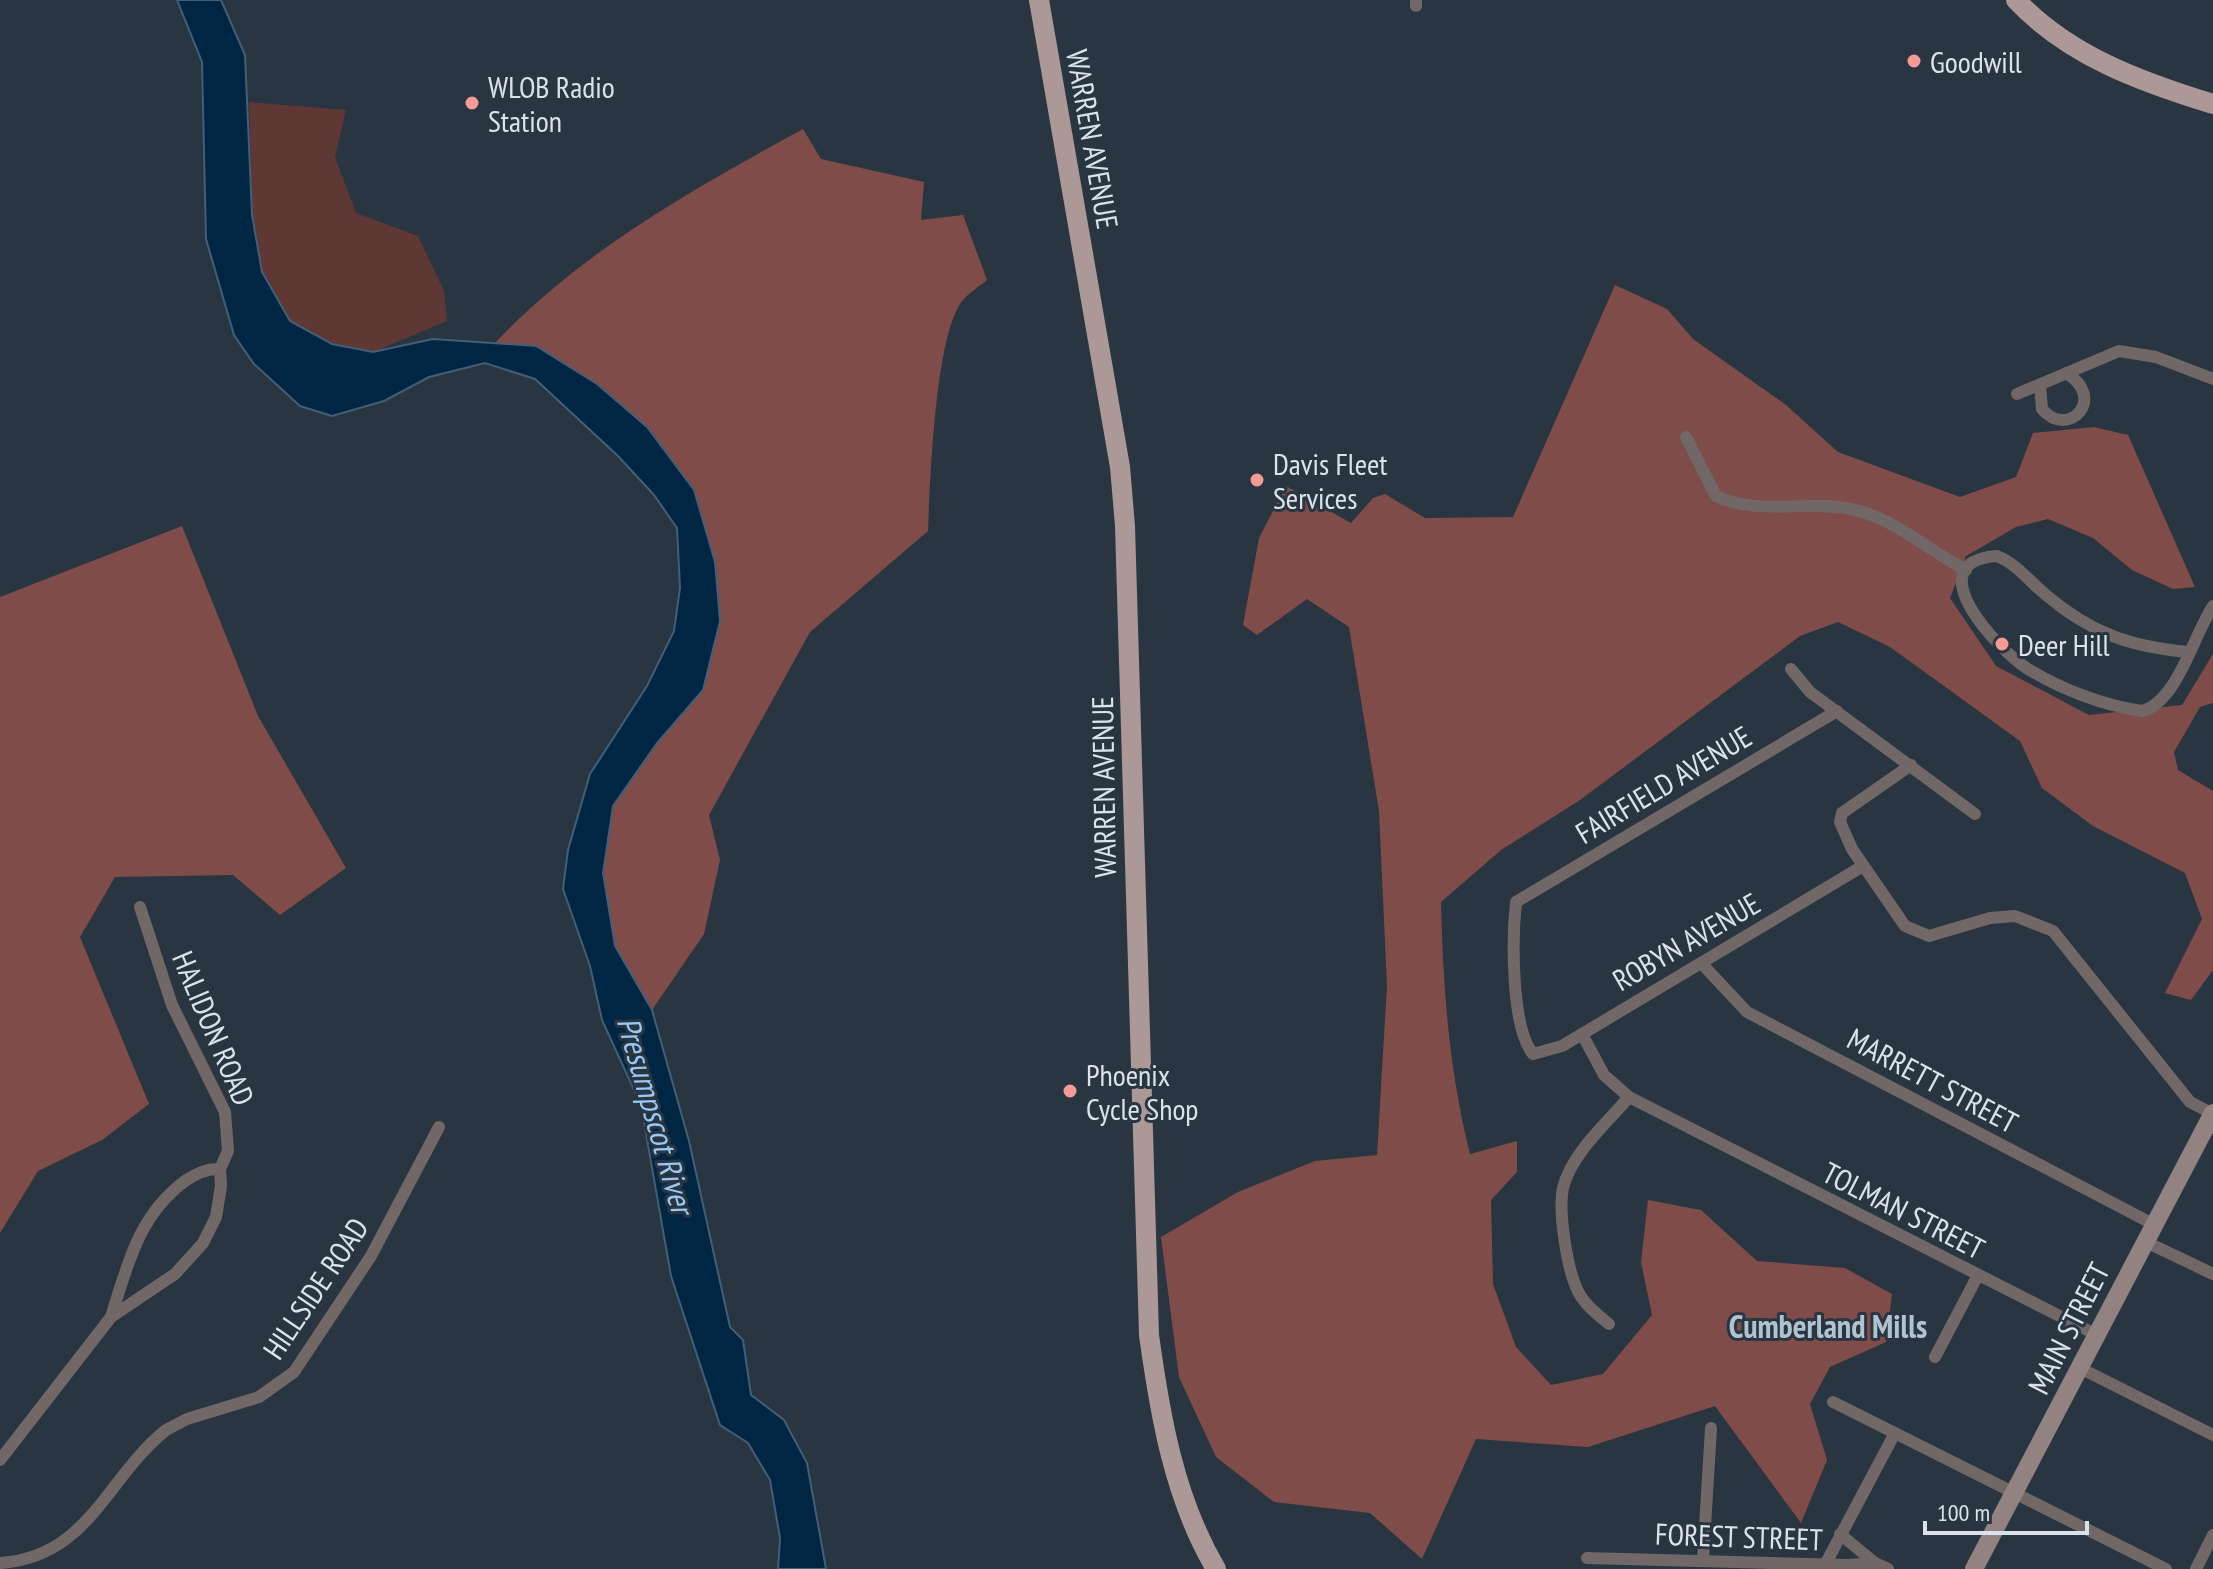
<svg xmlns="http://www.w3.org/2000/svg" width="2213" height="1569" font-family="'PT Sans Narrow',sans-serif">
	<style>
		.green { fill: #5f3735 }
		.forest { fill: #7f4c49 }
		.water { fill: #002644; stroke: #425f76; stroke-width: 2 }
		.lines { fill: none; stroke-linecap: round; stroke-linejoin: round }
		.minor { stroke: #716766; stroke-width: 12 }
		.secondary { stroke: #928382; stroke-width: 18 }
		.primary { stroke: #ac9997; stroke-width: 20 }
		.poi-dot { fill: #f59b97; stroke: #293641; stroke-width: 3 }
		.labels { text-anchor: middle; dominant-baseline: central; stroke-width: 6; stroke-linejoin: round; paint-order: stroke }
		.poi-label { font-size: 30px; fill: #dbe3ea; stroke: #293641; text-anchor: start }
		.street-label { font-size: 30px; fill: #dbe3ea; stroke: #293641 }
		.water-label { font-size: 32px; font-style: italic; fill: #98c9f5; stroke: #293641 }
		.neighbourhood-label { font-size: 32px; font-weight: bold; fill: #b3c2d1; stroke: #293641 }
	</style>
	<rect width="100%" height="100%" fill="#293641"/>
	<path class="green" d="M249,102l97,8 -11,47 21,56 62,23 26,55 3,30 -74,31 -41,-8 -42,-23 -28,-49 -10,-57z"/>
	<g class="forest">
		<path d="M803,129l18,30 103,23 -3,38 42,-5 24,65c-7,6 -17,12 -24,20 -28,32 -33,185 -35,231l-118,101 -101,183 11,45 -16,74 -52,76 -37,-64 -12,-73 10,-66 44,-64 46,-53 -9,-200 -199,-147c88,-93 197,-153 308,-214z"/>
		<path d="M1615,285l52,24 26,30 93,66 52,47 122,45 56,-20 17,-44 61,-6 34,8 67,152 -22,2 -41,-19 -39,-32 -45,-19 -32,8 -50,29 -16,42 46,68 93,49 93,-10 31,-51v49l-13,4 -26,45 4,18 35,21v179l-22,30 -26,-7 37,-74 -17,-46 -92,-47 -51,-38 -22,-47 -130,-94 -52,-25 -38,14 -220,164 -79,50 -60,52c2,87 8,168 29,252l47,-13v31l-26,28 2,84 23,63 35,38 52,-11 49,-59 -11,-53 7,-62 53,10 56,51 88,7 47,26 -6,48 -56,25 -20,37 17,56 -26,63 -86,-117 -127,41 -112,-8 -54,120 -52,-46 -96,-11 -58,-45 -37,-80 -18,-140 77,-45 77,-31 62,-6 10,-169 -8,-175 -30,-184 -42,-28 -50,36 -14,-10 16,-87 27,-52 65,37 22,-25 12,-4 40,24 88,-1z"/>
		<path d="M182,526l76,190 88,152 -66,47 -47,-40 -118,2 -35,60 69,167 -47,36 -64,31 -38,62v-636z"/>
	</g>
	<path class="water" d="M177,0h44l24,55 7,160 10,57 28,49 42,23 41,8 60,-13 103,7 61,38 50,43 47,63 21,72 5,59 -17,69 -46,53 -44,63 -10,67 12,73 37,64 37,131 41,186 13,13 8,55 33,25 23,43 19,106h-48l2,-31 -10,-58 -22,-37 -28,-18 -49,-149 -30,-171 -39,-85 -12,-54 -27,-77 5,-39 22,-76 57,-88 27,-55 6,-43 -3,-60 -23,-33 -36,-39 -83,-77 -50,-16 -56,14 -45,24 -52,15 -32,-10 -46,-42 -20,-29 -28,-96 -4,-177z"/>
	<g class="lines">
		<g class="minor">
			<path d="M1416,6v-6"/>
			<path d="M2040,385l2,24c26,31 66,-11 24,-36"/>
			<path d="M2017,394l102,-43 37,6 57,22"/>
			<path d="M1686,437l30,59c42,20 91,4 135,13 42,8 78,42 115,61"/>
			<path d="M2189,652c-59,-5 -98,-19 -143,-57 -17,-14 -29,-31 -49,-39 -82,6 1,94 31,113 33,20 76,37 115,42 35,-11 50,-75 70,-105"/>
			<path d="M1791,669l19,23 165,122"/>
			<path d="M1837,711l-321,191c-4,36 -5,125 17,152l29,-8 301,-180"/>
			<path d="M1911,765l-69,48 -2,9 12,27 53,77 24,10 61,-18 25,-2 38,15 137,171 23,12"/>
			<path d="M1703,965l44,47 406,212"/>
			<path d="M1582,1034l22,41 25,22 468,238"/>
			<path d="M2144,1241l69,33"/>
			<path d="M111,1317c17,-53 27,-101 74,-136 10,-7 22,-13 35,-12"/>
			<path d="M1609,1324c-12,-10 -27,-21 -33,-37 -9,-21 -18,-76 -13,-99 8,-34 44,-65 66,-91"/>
			<path d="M1935,1357l42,-80"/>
			<path d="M2080,1368l133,67"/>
			<path d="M1833,1402l333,167"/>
			<path d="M0,1460l111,-143 64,-43 28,-31 13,-26 5,-31 -1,-17 8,-18 -3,-39 -53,-107 -32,-98"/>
			<path d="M1840,1534l35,29"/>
			<path d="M1587,1558l260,7 28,-2 13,6"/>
			<path d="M1703,1560l8,-132"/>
			<path d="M0,1563c89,-6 106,-85 166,-133l21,-11 72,-22 35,-25 77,-116 68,-129"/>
			<path d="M1826,1563l69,-130"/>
			<path d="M2196,1569l17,-34"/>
		</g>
		<path class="secondary" d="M1974,1569l239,-456"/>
		<g class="primary">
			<path d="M1039,0l81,467 5,59 24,809c11,80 25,163 67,234"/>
			<path d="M2016,0c53,56 125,82 197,104"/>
		</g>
	</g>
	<g class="poi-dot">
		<circle cx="1914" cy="61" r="8"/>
		<circle cx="472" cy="103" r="8"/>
		<circle cx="1257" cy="480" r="8"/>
		<circle cx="2002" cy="644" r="8"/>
		<circle cx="1070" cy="1091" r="8"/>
	</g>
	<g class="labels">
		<g class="poi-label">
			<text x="1930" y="61">Goodwill</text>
			<text x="488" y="86">WLOB Radio<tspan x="488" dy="34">Station</tspan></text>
			<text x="1273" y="463">Davis Fleet<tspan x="1273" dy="34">Services</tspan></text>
			<text x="2018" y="644">Deer Hill</text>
			<text x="1086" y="1074">Phoenix<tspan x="1086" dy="34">Cycle Shop</tspan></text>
		</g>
		<g class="street-label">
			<text transform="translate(1093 139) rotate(80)">WARREN AVENUE</text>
			<text transform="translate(1663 784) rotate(-31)">FAIRFIELD AVENUE</text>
			<text transform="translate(1103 787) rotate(-91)">WARREN AVENUE</text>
			<text transform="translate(1686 941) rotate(-30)">ROBYN AVENUE</text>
			<text transform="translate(214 1028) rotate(67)">HALIDON ROAD</text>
			<text transform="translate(1933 1080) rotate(28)">MARRETT STREET</text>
			<text transform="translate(1904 1210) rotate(27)">TOLMAN STREET</text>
			<text transform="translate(315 1288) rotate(-56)">HILLSIDE ROAD</text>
			<text transform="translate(2068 1328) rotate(-63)">MAIN STREET</text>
			<text transform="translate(1739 1536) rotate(2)">FOREST STREET</text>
		</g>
		<g class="water-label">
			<text transform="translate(656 1115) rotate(74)">Presumpscot River</text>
		</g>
		<g class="neighbourhood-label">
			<text x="1828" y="1326">Cumberland Mills</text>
		</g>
	</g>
	<path d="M1925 1521v12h162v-12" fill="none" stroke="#dbe3ea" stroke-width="4"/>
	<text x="1937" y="1521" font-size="24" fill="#dbe3ea" stroke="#293641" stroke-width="6" paint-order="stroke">100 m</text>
</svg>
